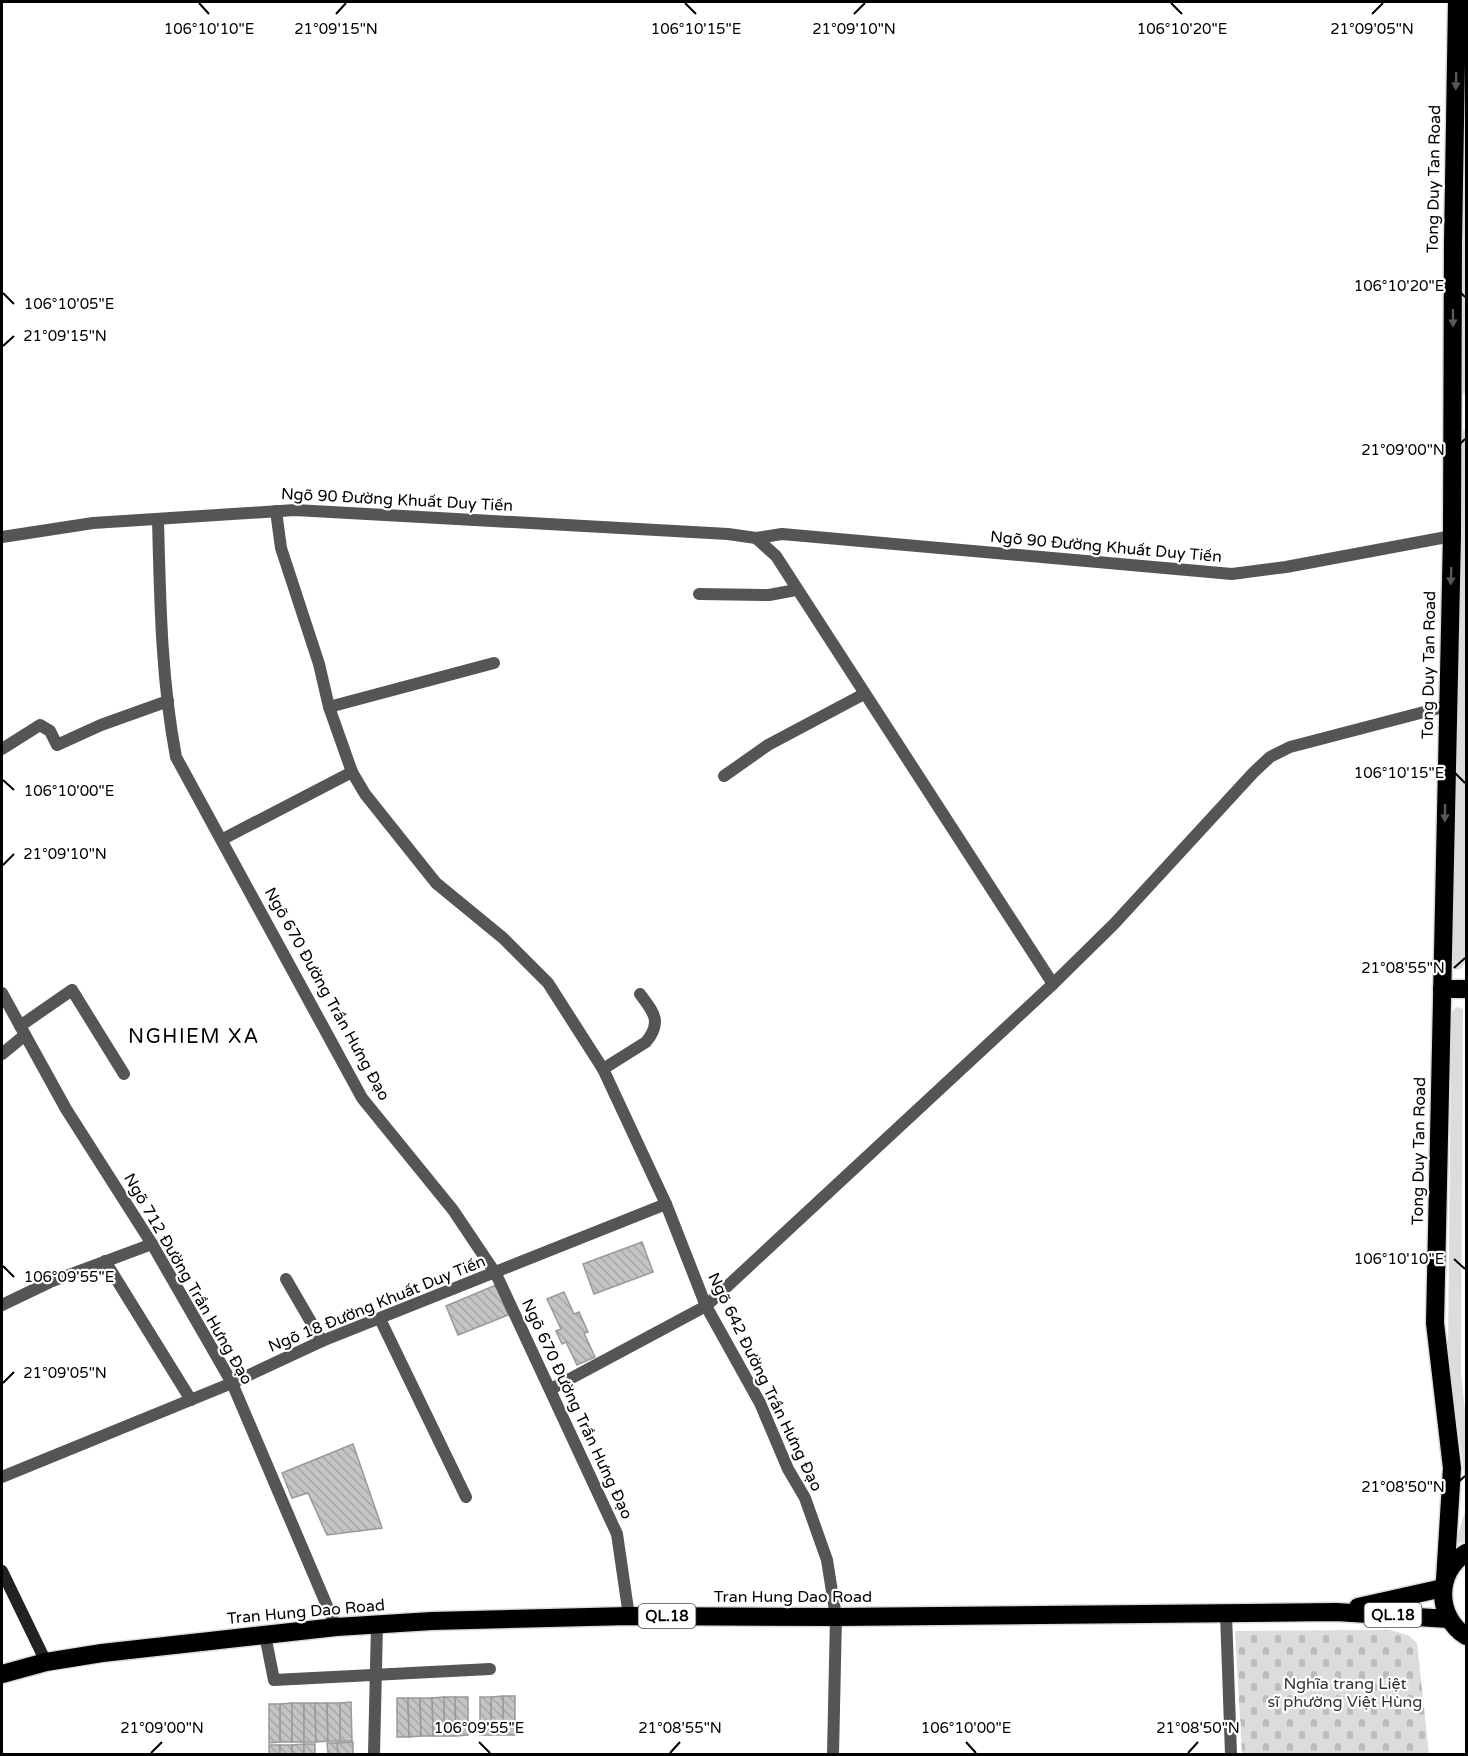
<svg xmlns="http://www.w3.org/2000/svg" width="1468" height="1756" font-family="'Varela Round',sans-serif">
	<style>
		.grass { fill: #dcdcdc }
		.cemetery { fill: url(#cemetery-stones) }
		.building { fill: url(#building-back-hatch); stroke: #999; stroke-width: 1.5 }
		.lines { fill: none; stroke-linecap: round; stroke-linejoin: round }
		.highway-casing { stroke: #dbdbdb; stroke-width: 21 }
		.street { stroke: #555; stroke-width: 12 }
		.secondary { stroke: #222; stroke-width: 12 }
		.highway { stroke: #000; stroke-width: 18 }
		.oneway { fill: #595959 }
		.ticks { fill: none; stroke: #000; stroke-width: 2 }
		.labels { text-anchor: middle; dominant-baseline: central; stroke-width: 4.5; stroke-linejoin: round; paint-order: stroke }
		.shield { fill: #fff; stroke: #4c4c4c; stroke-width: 1.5 }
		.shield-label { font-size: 15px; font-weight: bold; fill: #000 }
		.street-label { font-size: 16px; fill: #000; stroke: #fff }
		.park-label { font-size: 16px; fill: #333; stroke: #fff }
		.quarter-label { font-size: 20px; letter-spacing: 1.5px; fill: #000; stroke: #fff }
		.ticks-label { font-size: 15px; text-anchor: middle; fill: #000; stroke: #fff; stroke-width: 4.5; stroke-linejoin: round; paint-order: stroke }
	</style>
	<defs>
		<pattern id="cemetery-stones" width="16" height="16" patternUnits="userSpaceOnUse" patternTransform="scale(1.5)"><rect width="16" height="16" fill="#dcdcdc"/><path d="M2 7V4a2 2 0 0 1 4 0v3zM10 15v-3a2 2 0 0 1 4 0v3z" fill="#bbb"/></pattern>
		<pattern id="building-back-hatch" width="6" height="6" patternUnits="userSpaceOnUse" patternTransform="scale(1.5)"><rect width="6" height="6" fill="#c4c4c4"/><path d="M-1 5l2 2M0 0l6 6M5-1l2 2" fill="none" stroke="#a7a7a7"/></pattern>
	</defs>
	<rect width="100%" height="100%" fill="#fff"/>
	<g class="grass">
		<path d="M1464,2h2v392l-6,-2z"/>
		<path d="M1466,430l-1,532 -3,6 -5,2 -6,-3 8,-529 3,-7z"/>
		<path d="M1456,1007l7,2 -2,363 5,49v121l-11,2 10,-32v-31l-17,-126 3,-312c-1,-14 -4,-26 5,-36z"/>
	</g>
	<path class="cemetery" d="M1390,1630l18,5 9,8 12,111h-187l-7,-123z"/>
	<g class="building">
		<path d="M642,1242l11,30 -59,22 -11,-30z"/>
		<path d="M496,1285l12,30 -50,20 -12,-29z"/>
		<path d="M564,1292l10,22 5,-2 9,20 -4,1 11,24 -18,8 -11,-23 -4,2 -6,-13 5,-2 -14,-30z"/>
		<path d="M353,1444l29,84 -55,7 -19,-42 -16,5 -10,-25z"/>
		<rect x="503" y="1696" width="12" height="39"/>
		<path d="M503,1696v39h-12v-38z"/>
		<path d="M444,1697h11l1,39h-12z"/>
		<path d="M444,1697v39h-11l-1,-38z"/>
		<path d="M455,1697h13v38l-12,1z"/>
		<rect x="480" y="1697" width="11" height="38"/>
		<path d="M397,1698h11l1,39h-12z"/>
		<path d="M408,1698h12l1,38 -12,1z"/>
		<path d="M420,1698h12l1,38h-12z"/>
		<path d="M351,1702l1,39h-12v-38z"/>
		<path d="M292,1703v39h-12v-38z"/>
		<rect x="292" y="1703" width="12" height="39"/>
		<path d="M304,1703h11l1,39h-12z"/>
		<path d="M315,1703h12l1,38 -12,1z"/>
		<path d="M327,1703h13v38h-12z"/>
		<path d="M269,1704h11v38l-11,1z"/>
		<path d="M353,1742v12h-15l-1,-11z"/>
		<path d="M327,1743h10l1,11h-10z"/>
		<path d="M304,1744v10h-12v-9z"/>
		<rect x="304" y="1744" width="11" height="10"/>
		<rect x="269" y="1745" width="11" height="9"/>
		<rect x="280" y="1745" width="12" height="9"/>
	</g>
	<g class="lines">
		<defs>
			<g id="highway">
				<path d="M1442,989h24"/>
				<path d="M1466,1553c-31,19 -30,64 0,83"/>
				<path d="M1445,1580l7,-112 -17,-145 17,-787 1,-293 4,-241"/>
				<path d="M1358,1607l85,-19"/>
				<path d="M2,1674l44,-12 56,-9 234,-26 96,-6 197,-5 207,1 500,-5 113,7"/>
			</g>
		</defs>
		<use href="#highway" class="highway-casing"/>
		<g class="street">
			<path d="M276,511l5,37 38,116 10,43 23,65 13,22 71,89 67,55 45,45 55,86 63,135 40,102 54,97 28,66 17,29 22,62 9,57 -3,137"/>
			<path d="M158,519c2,79 3,159 18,238l186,341 91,112 43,64 121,260 12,82"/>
			<path d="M2,537l91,-14 202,-13 433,24 28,4 26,-4 450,40 54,-7 166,-31"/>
			<path d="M756,538l20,18 277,428"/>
			<path d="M699,594l70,1 27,-5"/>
			<path d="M329,707l165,-44"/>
			<path d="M2,749l38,-24 10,6 7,14 44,-20 67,-24"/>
			<path d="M724,776l44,-31 96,-51"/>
			<path d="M223,839l129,-67"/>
			<path d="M2,993l64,116 86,135 80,139 104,244"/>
			<path d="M20,1026l52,-36 52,84"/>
			<path d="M2,1054l23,-19"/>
			<path d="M603,1069l43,-27c17,-21 7,-30 -6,-48"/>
			<path d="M105,1261l86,139"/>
			<path d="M286,1279l36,62"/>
			<path d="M2,1305l48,-23 102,-38"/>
			<path d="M380,1319l86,178"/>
			<path d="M551,1389l155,-83 347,-322 61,-60 139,-151 17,-16 20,-10 157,-41"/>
			<path d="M2,1477l230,-94 90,-42 344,-137"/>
			<path d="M1226,1614l5,140"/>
			<path d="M265,1635l9,45 216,-11"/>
			<path d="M374,1754l3,-129"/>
		</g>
		<path class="secondary" d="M2,1571l44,91"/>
		<use href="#highway" class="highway"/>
	</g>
	<defs><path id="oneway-solid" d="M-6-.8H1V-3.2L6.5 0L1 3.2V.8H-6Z" transform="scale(1.5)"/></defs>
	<g class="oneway">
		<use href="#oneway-solid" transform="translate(1456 81) rotate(91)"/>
		<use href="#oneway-solid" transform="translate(1453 318) rotate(90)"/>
		<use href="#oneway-solid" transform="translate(1451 576) rotate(92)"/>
		<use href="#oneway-solid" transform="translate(1445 813) rotate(91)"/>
	</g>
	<path class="ticks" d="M199,3l10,11M685,3l11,11M1171,3l11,11M336,14l10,-11M854,14l11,-11M1372,14l11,-11M1454,286l11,11M3,293l11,11M3,346l11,-10M1454,450l11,-11M1454,772l11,11M3,780l11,10M3,865l11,-11M1454,968l11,-10M1454,1259l11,10M3,1266l11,11M3,1383l11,-11M1454,1486l11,-10M479,1742l11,11M966,1742l10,11M151,1753l11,-11M670,1753l10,-11M1188,1753l10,-11"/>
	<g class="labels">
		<g class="shield">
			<rect x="1364.5" y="1603" width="57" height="24" rx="4.5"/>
			<rect x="638.5" y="1604" width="57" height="24" rx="4.5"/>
		</g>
		<g class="shield-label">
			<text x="1393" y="1615">QL.18</text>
			<text x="667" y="1616">QL.18</text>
		</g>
		<g class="street-label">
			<text transform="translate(1434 179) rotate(-89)">Tong Duy Tan Road</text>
			<text transform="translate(397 500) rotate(3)">Ngõ 90 Đường Khuất Duy Tiến</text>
			<text transform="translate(1106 547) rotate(5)">Ngõ 90 Đường Khuất Duy Tiến</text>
			<text transform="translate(1429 665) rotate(-89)">Tong Duy Tan Road</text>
			<text transform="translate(327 994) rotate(61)">Ngõ 670 Đường Trần Hưng Đạo</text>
			<text transform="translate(1419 1151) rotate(-89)">Tong Duy Tan Road</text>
			<text transform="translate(188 1279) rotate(60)">Ngõ 712 Đường Trần Hưng Đạo</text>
			<text transform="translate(377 1304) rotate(-22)">Ngõ 18 Đường Khuất Duy Tiến</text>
			<text transform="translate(765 1382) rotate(64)">Ngõ 642 Đường Trần Hưng Đạo</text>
			<text transform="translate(577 1409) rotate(65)">Ngõ 670 Đường Trần Hưng Đạo</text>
			<text x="793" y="1597">Tran Hung Dao Road</text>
			<text transform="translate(306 1612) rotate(-5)">Tran Hung Dao Road</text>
		</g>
		<g class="park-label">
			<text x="1345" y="1684">Nghĩa trang Liệt<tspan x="1345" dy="18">sĩ phường Việt Hùng</tspan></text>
		</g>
		<g class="quarter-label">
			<text x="194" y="1037">NGHIEM XA</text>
		</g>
	</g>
	<g class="ticks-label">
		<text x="209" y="34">106°10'10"E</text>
		<text x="336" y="34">21°09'15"N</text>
		<text x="696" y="34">106°10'15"E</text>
		<text x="854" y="34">21°09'10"N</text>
		<text x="1182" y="34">106°10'20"E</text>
		<text x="1372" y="34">21°09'05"N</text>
		<text x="1399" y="291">106°10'20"E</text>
		<text x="69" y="309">106°10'05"E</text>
		<text x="65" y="341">21°09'15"N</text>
		<text x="1403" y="455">21°09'00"N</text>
		<text x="1399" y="778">106°10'15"E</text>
		<text x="69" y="796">106°10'00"E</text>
		<text x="65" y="859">21°09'10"N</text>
		<text x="1403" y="973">21°08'55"N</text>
		<text x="1399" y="1264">106°10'10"E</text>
		<text x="69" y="1282">106°09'55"E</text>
		<text x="65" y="1378">21°09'05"N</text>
		<text x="1403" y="1492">21°08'50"N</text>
		<text x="162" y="1733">21°09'00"N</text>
		<text x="479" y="1733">106°09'55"E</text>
		<text x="680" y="1733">21°08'55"N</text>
		<text x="966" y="1733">106°10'00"E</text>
		<text x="1198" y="1733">21°08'50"N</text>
	</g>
	<rect width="1468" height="1756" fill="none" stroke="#000000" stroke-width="6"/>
</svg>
